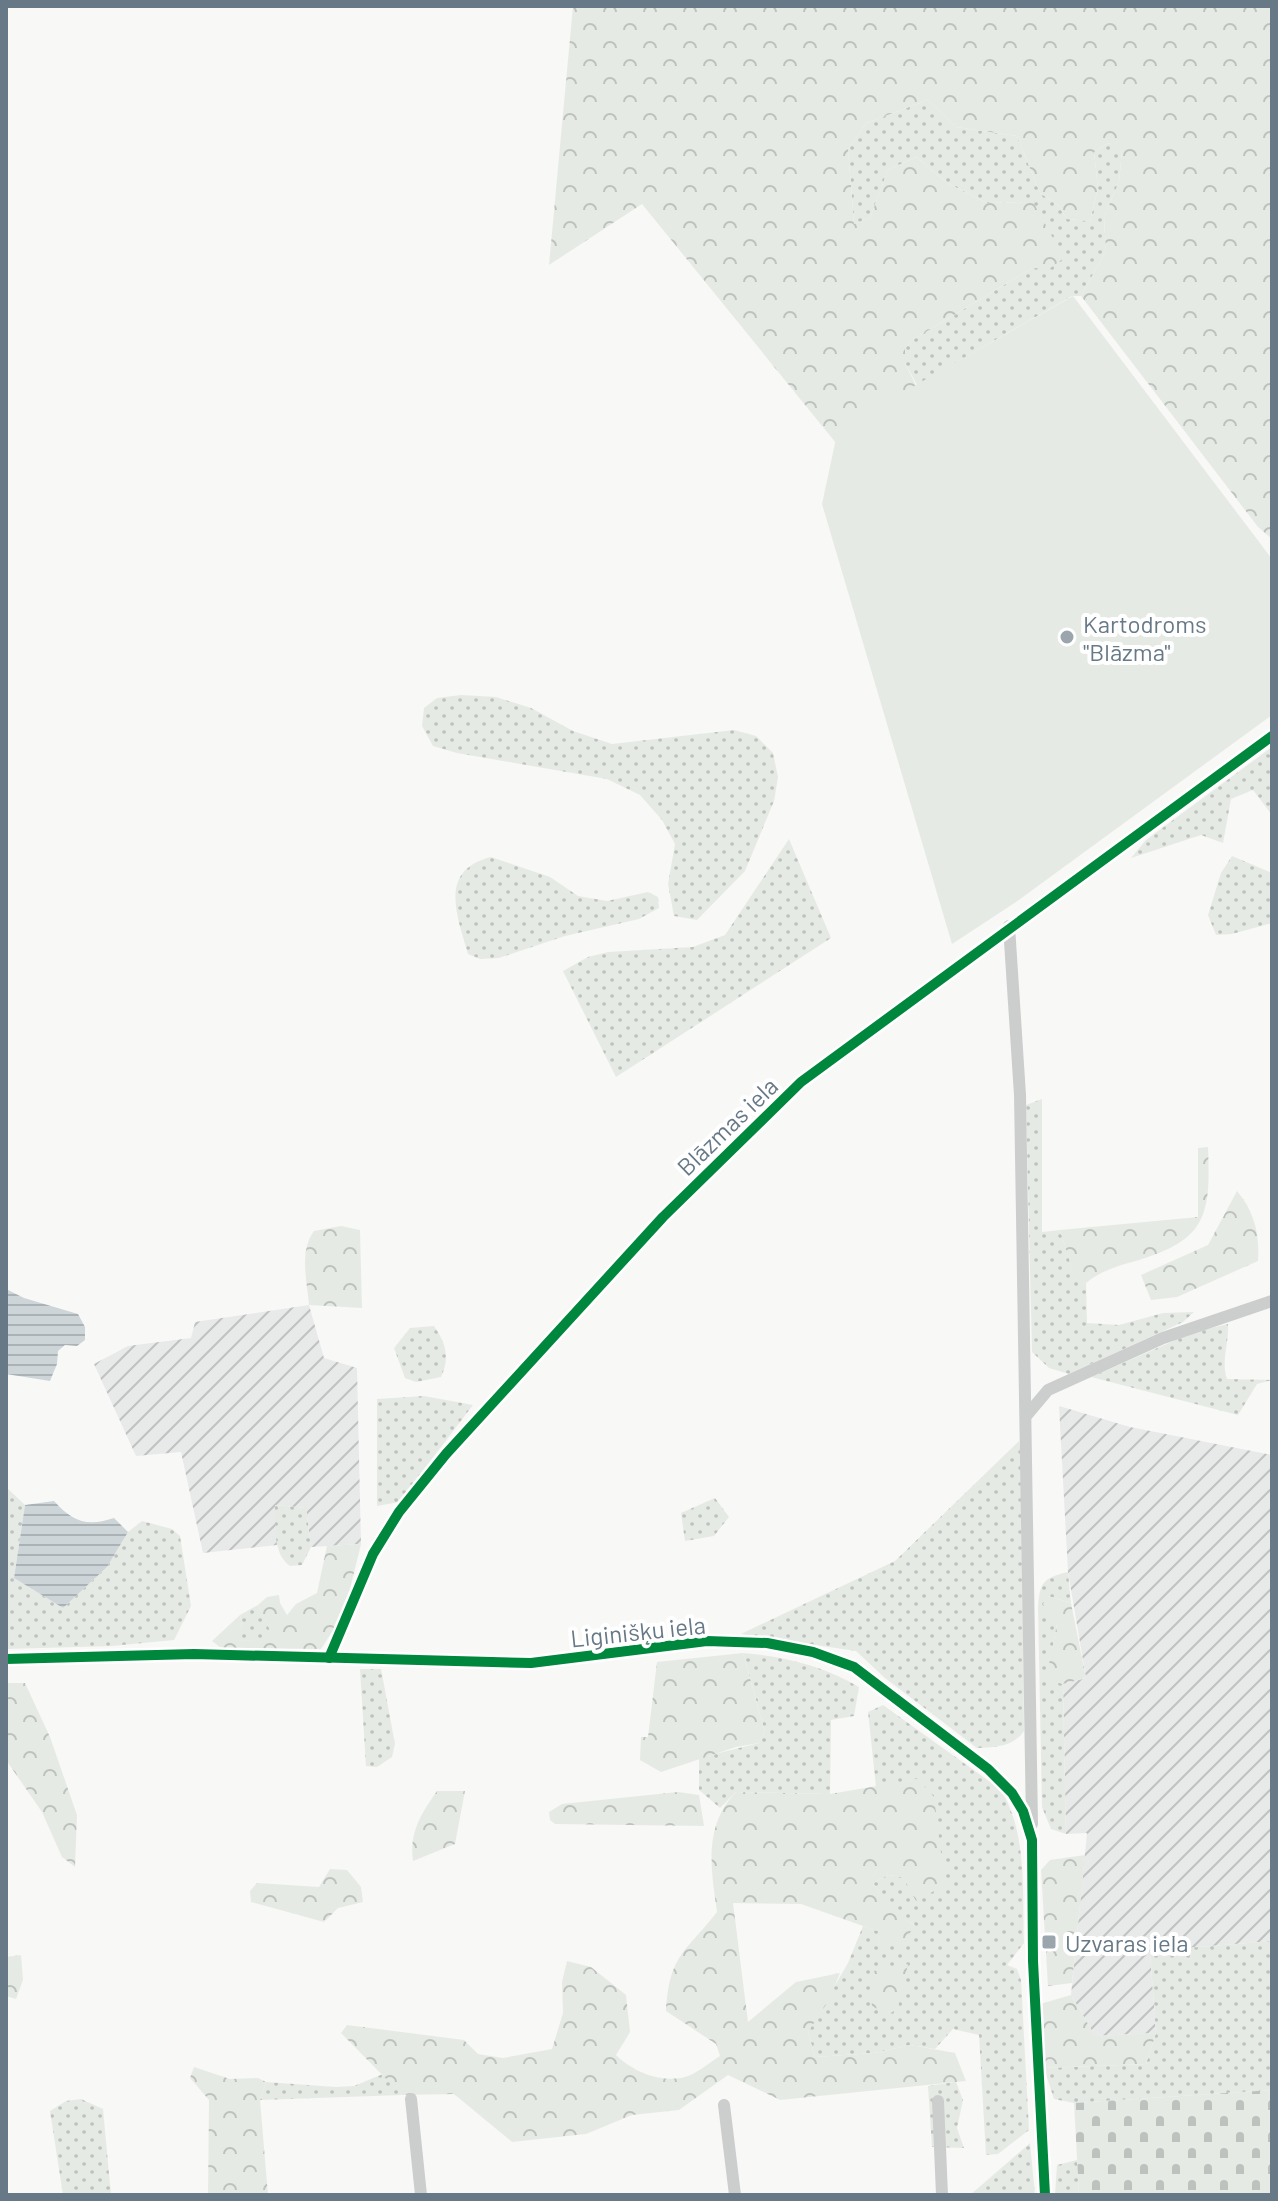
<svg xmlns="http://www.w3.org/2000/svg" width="1278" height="2201" font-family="Barlow,sans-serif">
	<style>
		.industrial { fill: url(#industrial-furrows) }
		.grass { fill: url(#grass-dots) }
		.forest { fill: url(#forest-crowns) }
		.cemetery { fill: url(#cemetery-stones) }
		.garden { fill: #e6eae4 }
		.water { fill: url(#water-rules) }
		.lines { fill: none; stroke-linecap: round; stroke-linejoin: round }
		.street { stroke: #cccece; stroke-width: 12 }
		.cycleway-casing { stroke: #fff; stroke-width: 15 }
		.cycleway { stroke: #00873e; stroke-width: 10 }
		.poi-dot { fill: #9aa5ae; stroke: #fff; stroke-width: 3 }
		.labels { text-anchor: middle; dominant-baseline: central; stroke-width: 8; stroke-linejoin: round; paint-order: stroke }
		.poi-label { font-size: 24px; fill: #677987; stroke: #fff; text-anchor: start }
		.street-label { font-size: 24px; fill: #677987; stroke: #fff }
	</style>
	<defs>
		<pattern id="industrial-furrows" width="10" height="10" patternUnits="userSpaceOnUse" patternTransform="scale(2)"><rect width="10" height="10" fill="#e8e9e9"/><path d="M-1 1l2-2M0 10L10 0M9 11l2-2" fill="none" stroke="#c0c2c2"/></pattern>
		<pattern id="grass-dots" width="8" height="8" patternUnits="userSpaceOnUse" patternTransform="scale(2)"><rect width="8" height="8" fill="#e6eae4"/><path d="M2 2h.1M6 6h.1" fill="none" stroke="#bec2be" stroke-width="1.8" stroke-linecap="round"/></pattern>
		<pattern id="forest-crowns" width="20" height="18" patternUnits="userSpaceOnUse" patternTransform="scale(2)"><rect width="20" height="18" fill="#e6eae4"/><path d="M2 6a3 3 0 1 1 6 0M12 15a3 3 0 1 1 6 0" fill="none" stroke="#bec2be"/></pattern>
		<pattern id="cemetery-stones" width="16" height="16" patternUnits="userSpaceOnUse" patternTransform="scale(2)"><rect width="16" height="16" fill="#e6eae4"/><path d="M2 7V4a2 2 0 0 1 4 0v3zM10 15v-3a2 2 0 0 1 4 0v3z" fill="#bec2be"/></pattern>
		<pattern id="water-rules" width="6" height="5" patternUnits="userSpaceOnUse" patternTransform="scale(2)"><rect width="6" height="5" fill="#cdd5d8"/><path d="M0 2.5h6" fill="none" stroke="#aab2b5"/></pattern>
	</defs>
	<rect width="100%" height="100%" fill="#f8f8f7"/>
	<g class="industrial">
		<path d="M309,1305l15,53 33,10 4,176 -50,3 -5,-39 -30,-3 1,40 -74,8 -22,-101 -45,4 -42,-92 34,-18 63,-8 4,-16z"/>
		<path d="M1059,1406l71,21 142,28v486l-122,10 6,82 -61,3 -24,-41 16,-162 -21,1 -3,-150 23,-6 -18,-106z"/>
	</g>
	<g class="grass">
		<path d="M928,100l28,27 61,9 23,57 18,12 9,14 23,2 8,-33 -4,-36 15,-9 13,6 -3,33 -15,35 2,34 -25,45h-9l-155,89 -12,-22v-15l9,-9 118,-71h17l-16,-66 -46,1 -38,-19 -33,-27 -28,13 -18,48 -16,6 -6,-75 18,-26z"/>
		<path d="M461,695l35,2 35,11 42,23 39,13 122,-14 22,6 17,17 5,24 -4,24 -29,70 -48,49 -23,-4 -6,-32 7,-40 -13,-24 -22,-25 -33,-16 -150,-26 -24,-7 -11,-20 2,-18 13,-10z"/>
		<path d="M1272,747v68l-19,-25 -22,9 -8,44 -22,-8 -70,23 15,-18z"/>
		<path d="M789,839l42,99 -215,139 -53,-106 25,-14 20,-5 85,-5 32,-12z"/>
		<path d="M1232,856l40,17v50l-40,11 -16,1 -8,-20 13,-42z"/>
		<path d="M491,857l59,20 28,19 29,5 41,-9 10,5 1,11 -20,11 -74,17 -66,22 -19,1 -12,-5c-12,-41 -29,-84 23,-97z"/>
		<path d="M1042,1099v133l18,-2 16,50 10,3 1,40 32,2 44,-12 31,-1 -11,10 -114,52 -20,-6 -17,-16 -6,-247z"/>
		<path d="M1228,1324c1,20 -7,36 -1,55l45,1 -15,4 -19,31 -147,-38 103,-45z"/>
		<path d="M434,1326c12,17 16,32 7,51l-25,5 -11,-4 -11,-30 16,-20z"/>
		<path d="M424,1396l49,9 -74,97 -22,4v-107z"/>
		<path d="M1019,1441l3,25 2,265c-11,16 -29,16 -47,17l-92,-70 -29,-27 -115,-17 154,-73z"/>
		<path d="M6,1487l19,18 -11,73 49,30 44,-41 21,-35 14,-11 30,8 8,7 11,70 -17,34 -62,6 -106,3z"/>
		<path d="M715,1498l14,19 -15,19 -29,5 -4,-28z"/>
		<path d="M275,1505l31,3 5,39 -9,18 -12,1c-18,-13 -14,-41 -15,-61z"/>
		<path d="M1068,1572l3,31 -23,-7 9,28 -10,54 16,6 3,150 -15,-5 -9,-22 -4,-200c2,-25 5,-29 30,-35z"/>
		<path d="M258,1605l18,37 -43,-2 9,-12 -2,-13z"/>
		<path d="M743,1653c40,3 81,13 116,34l-5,29 -23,4 -1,74 -94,-2 -16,16 -21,-18v-32l60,-15 6,-11z"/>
		<path d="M360,1669h21l14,75 -3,13 -15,10 -11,-1z"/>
		<path d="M883,1705l117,84c28,43 22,104 24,154l-17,22 10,4 4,11 8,150 -31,24 -12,1 -7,-120 -26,-6 -18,20 -24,-4 -37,8 -59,4 -7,-25 40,-69 15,-37 18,6 -3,14 37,-21 -19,-9 -23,-33 15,-8 15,2 15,-98 -42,8 -8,-75z"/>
		<path d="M1272,1941v149l-198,13 -20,-4 -10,-31 102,-4 10,-31 -6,-82z"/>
		<path d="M383,2074l19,21 -142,5 6,-18 70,5 18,-1z"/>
		<path d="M956,2082l7,18 -6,28 7,20 -32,-1 -4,-61z"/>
		<path d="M81,2099l22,10 8,86h-48l-13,-84 16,-10z"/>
		<path d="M1030,2143l5,52h-65z"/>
		<path d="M1077,2160l2,35h-24l2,-30z"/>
	</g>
	<g class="forest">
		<path d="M573,6h699v533l-14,-12 -177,-231 25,-45 -2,-34 15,-35 3,-32 -13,-7 -15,9 4,36 -8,33 -23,-2 -9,-14 -18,-12 -23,-57 -61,-9 -28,-27 -62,23 -18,26 6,75 16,-6 18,-48 28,-13 33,27 38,19 46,-1 31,56 -15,11 -17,-1 -118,71 -9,9v15l21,43 -86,42 -198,-244 -93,61z"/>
		<path d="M1208,1147c3,70 -2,93 -72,114 -19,5 -35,10 -50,22l-10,-2 -16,-51 138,-13v-69z"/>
		<path d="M1237,1191c17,20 23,43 21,70l-81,36 -26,3 -10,-25 67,-30z"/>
		<path d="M341,1226l19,4 2,78 -53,-3c-2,-24 -10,-54 5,-74z"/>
		<path d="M361,1544l-17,69 -23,36 -100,-1 -9,-7 28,-26 2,13 -8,12 41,1 -17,-36 9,-8 12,-2 1,8 7,12 9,-11 21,-11 10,-47z"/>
		<path d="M1048,1596l23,7 15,75 -23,6 -17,-5 11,-55 -14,-20z"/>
		<path d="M743,1653l22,79 -6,11 -23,4 -75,25 -21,-12 1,-23h7l9,-75z"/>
		<path d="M6,1683h19l25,54 27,78 -2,52 -13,-10 -20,-45 -36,-52z"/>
		<path d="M918,1779l16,18 11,88 -29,16 -13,-24 -15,-2 -15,8 23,32 20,11 -15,16 -23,4 2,-14 -79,-28 -68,-1 15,119 48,-40 44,-9 -11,27 -21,32 7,25 59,-4 37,-8 44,8 11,28 -186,19 -52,-25 -49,35 -47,5 -46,19 -74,8 -58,-48 -52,1 -61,-62 6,-8 117,15 14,14 25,4 49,-9 11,-36 -1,-31 5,-21 24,6 35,28 4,37 -14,23c16,16 42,27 65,23 13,-2 28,-15 39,-22l-4,-12 -50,-33c4,-57 18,-57 51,-99 -6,-43 -14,-86 19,-120l94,2z"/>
		<path d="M437,1791h28l-10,53 -42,17c-4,-29 8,-47 24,-70z"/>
		<path d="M678,1792l21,3 5,31 -149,-2 -5,-4 -1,-8 13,-8z"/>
		<path d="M1085,1855l-13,128 -24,3 -7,-116 9,-10z"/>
		<path d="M330,1869l17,1 14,17 2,15 -25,6 -14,14 -73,-20 -1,-11 7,-8 62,4z"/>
		<path d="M21,1955l2,25 -7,19 -10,-3v-39z"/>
		<path d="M908,1964l-10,44 -10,7 -16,-9 -2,-16 4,-19z"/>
		<path d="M1071,1995l24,41 61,-3 -10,31 -102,4 -4,-64z"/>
		<path d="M194,2067l36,12 28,-1 8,4 -6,18 8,95h-60l1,-95 -19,-22z"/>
	</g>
	<path class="cemetery" d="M1272,2090v105h-193l-5,-92z"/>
	<path class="garden" d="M1073,296l199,263v156l-256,187 -64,42 -130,-440 16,-75z"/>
	<g class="water">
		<path d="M6,1289l18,9 54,16 7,13v13l-8,6 -12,-1 -7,6 -1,13 -7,17 -44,-7z"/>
		<path d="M54,1501c19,21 33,26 60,17l14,14 -21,35 -44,41 -49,-30 11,-73z"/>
	</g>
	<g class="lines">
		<g class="street">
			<path d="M1009,926l11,169 12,729"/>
			<path d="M1027,1415l21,-25 115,-52 109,-37"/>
			<path d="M329,1658l44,-104 26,-42 47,-58 217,-237 138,-135 471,-346"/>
			<path d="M6,1659l188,-5 337,9 176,-22 60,2 46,9 41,15 134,102 24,24 11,18 9,29 1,121 12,234"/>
			<path d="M411,2099l10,96"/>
			<path d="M938,2101l4,94"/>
			<path d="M724,2105l11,90"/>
		</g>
		<defs>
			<g id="cycleway">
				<path d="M329,1658l44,-104 26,-42 47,-58 217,-237 138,-135 471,-346"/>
				<path d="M6,1659l188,-5 337,9 176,-22 60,2 46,9 41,15 134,102 24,24 11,18 9,29 1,121 12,234"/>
			</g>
		</defs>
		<use href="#cycleway" class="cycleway-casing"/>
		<use href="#cycleway" class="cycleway"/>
	</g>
	<g class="poi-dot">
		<circle cx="1067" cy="637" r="8"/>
		<rect x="1041" y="1934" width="16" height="16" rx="4"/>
	</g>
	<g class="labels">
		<g class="poi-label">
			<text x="1083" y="623">Kartodroms<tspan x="1083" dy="28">"Blāzma"</tspan></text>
			<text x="1065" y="1942">Uzvaras iela</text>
		</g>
		<g class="street-label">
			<text transform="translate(727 1126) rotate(-44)">Blāzmas iela</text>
			<text transform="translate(638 1631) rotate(-6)">Liginišķu iela</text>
		</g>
	</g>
	<rect width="1278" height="2201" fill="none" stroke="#677987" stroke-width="16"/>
</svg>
